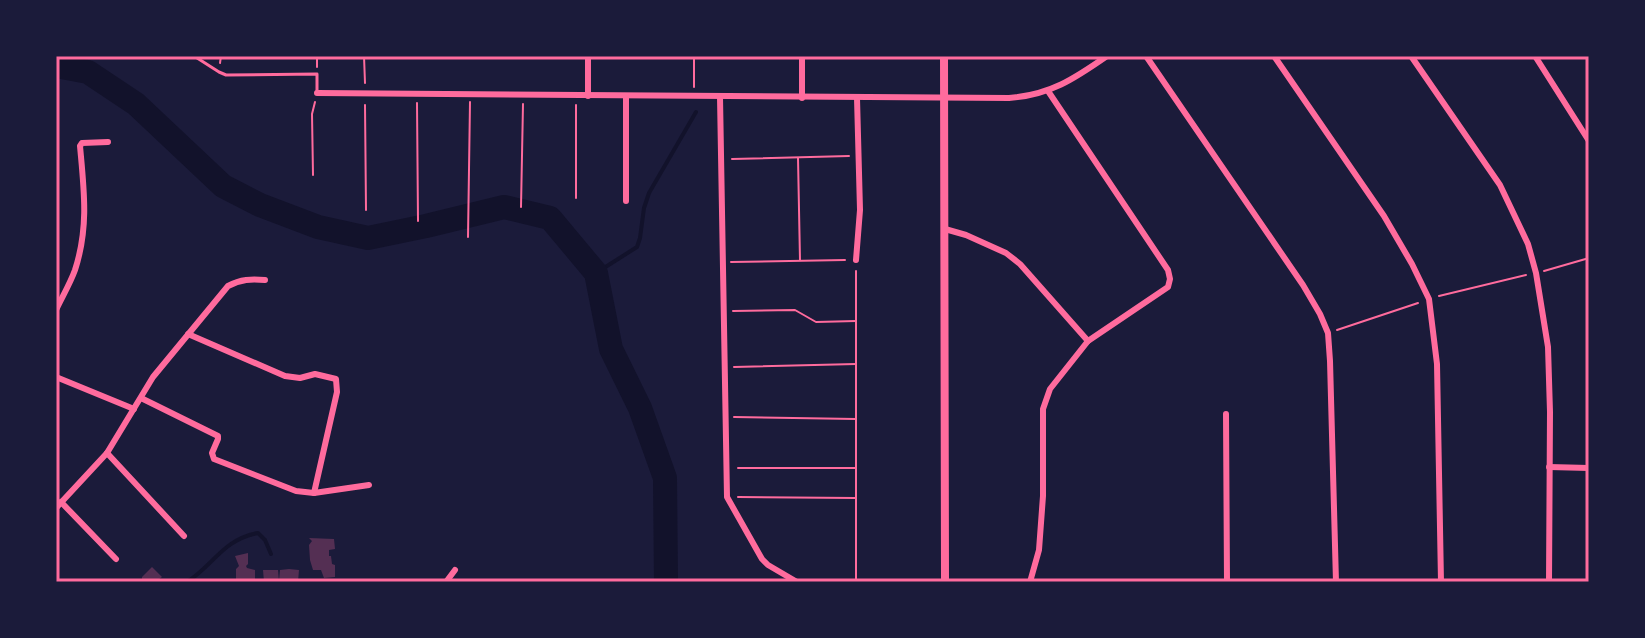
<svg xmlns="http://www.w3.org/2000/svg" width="1645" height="638" font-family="'Golos Text',sans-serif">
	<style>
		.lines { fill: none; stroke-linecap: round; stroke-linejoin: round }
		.stream { stroke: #12122b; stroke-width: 4 }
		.river { stroke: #12122b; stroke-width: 24 }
		.building { fill: #542f53 }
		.path { stroke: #ff6b9d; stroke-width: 2 }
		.service { stroke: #ff6b9d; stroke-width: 3 }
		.minor { stroke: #ff6b9d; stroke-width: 6 }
		.tertiary { stroke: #ff6b9d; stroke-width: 8 }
		.neatline { fill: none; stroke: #ff6b9d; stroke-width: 3 }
	</style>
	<rect width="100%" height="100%" fill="#1b1b3a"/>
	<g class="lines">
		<g class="stream">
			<path d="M596,273l41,-26 3,-9 4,-30 5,-15 47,-81"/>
			<path d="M187,582c27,-17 35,-42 71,-49l7,7 6,14"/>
		</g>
		<path class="river" d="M56,66l32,6 48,32 87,82 37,19 58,22 50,11 58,-12 78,-19 46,11 46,55 15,76 29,59 25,70 1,104"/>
	</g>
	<g class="building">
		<path d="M309,538l25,1 1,10 -6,1v6h2l1,8 3,1v12l-11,1 -3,-8h-8l-3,-10 -1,-15 3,-4z"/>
		<path d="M248,553v11l-2,2 1,2 8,2v11l-19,-2v-10l3,-3 -4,-10z"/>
		<path d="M152,567l10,10 -7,5h-13v-5z"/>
		<path d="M289,569l10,1 -1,12 -19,-1 1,-11z"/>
		<path d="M263,570h15l1,12h-15z"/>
	</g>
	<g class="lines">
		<g class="path">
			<path d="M317,56v11"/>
			<path d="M364,56l1,27"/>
			<path d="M694,56v31"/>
			<path d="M220,63l1,-7"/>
			<path d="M417,103l1,118"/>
			<path d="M365,105l1,105"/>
			<path d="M576,105v93"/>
			<path d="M798,158l2,102"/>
			<path d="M732,159l117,-3"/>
			<path d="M313,175l-1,-61 3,-12"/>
			<path d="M521,207l2,-103"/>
			<path d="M468,237l2,-135"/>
			<path d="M731,262l114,-2"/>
			<path d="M1544,271l45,-13"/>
			<path d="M1439,296l87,-21"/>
			<path d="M733,311l62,-1 21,12 40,-1"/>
			<path d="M1337,330l81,-27"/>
			<path d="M734,367l122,-3"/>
			<path d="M734,417l122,2"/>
			<path d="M738,468h118"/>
			<path d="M738,497l117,1"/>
			<path d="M856,582v-311"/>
		</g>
		<path class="service" d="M194,56l25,16 7,3 91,-1v19"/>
		<g class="minor">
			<path d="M588,56v40"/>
			<path d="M802,56v42"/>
			<path d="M1146,56l157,229 17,29 8,19 2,28 6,221"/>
			<path d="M1274,56l110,160 28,48 17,35 8,65 4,218"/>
			<path d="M1411,56l89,129 28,59 8,29 12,74 2,65 -1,170"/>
			<path d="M1535,56l54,85"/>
			<path d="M317,93l692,5c41,-3 65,-19 98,-42"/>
			<path d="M626,96v105"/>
			<path d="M720,97l7,400 35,62 6,6 29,17"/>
			<path d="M945,229l21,6 40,18 14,11 68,77"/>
			<path d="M856,260l4,-50 -3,-112"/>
			<path d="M56,310c6,-13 14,-26 19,-40 14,-43 9,-80 5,-124l2,-3 26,-1"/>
			<path d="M188,334l97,42 15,2 15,-4 21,5 1,13 -23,101"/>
			<path d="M56,377l78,32"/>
			<path d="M141,398l77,38v3l-6,14 2,6 82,32 18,2 55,-8"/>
			<path d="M1226,414l1,168"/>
			<path d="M107,453l77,83"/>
			<path d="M1549,467l40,1"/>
			<path d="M61,502l55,57"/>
			<path d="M56,508l51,-55 46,-76 75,-91c13,-7 23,-7 37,-6"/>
			<path d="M446,582l9,-12"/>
			<path d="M1030,582l9,-32 4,-54v-87l7,-20 38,-48 80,-54 2,-8 -2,-9 -120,-179"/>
		</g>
		<path class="tertiary" d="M944,56l1,526"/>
	</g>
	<rect width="1645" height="638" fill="none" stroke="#1b1b3a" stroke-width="116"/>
	<rect x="58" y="58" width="1529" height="522" class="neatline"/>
</svg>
